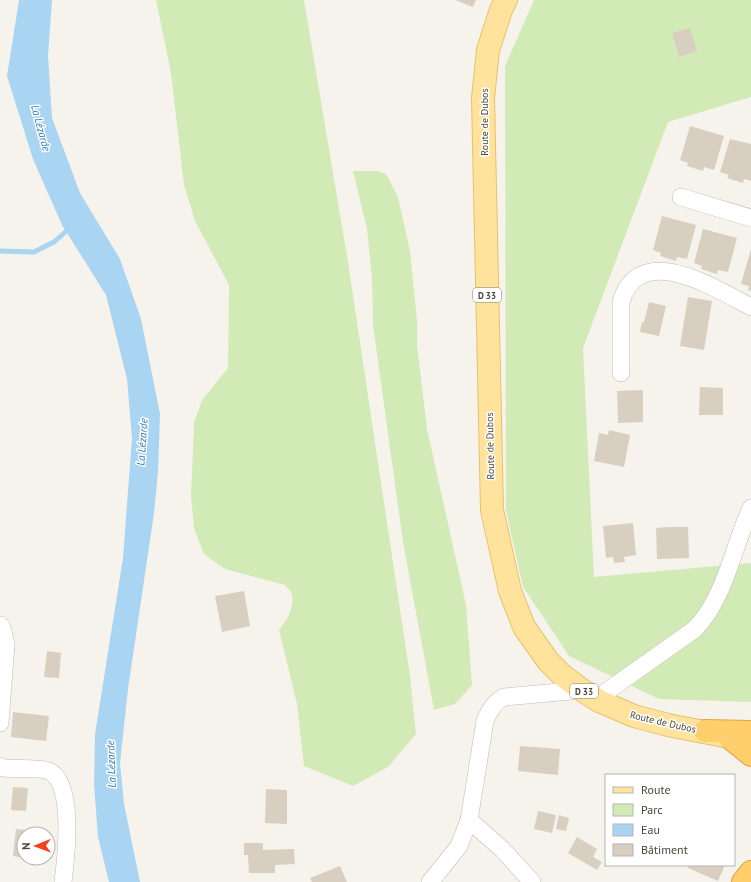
<svg xmlns="http://www.w3.org/2000/svg" width="751" height="882" font-family="'PT Sans',sans-serif">
	<style>
		.green { fill: #d2eab5 }
		.water { fill: #a9d4f2 }
		.lines { fill: none; stroke-linecap: round; stroke-linejoin: round }
		.stream { stroke: #a9d4f2; stroke-width: 5 }
		.building { fill: #d8cfc1 }
		.minor-casing { stroke: #c2bbae; stroke-width: 18 }
		.major-casing { stroke: #e6c16a; stroke-width: 24 }
		.highway-casing { stroke: #e0a43c; stroke-width: 24 }
		.minor { stroke: #fff; stroke-width: 17 }
		.major { stroke: #ffe39c; stroke-width: 22 }
		.highway { stroke: #ffcf6e; stroke-width: 22 }
		.labels { text-anchor: middle; dominant-baseline: central; stroke-width: 3; stroke-linejoin: round; paint-order: stroke }
		.shield { fill: #fff; stroke: #817c74; stroke-width: 1 }
		.shield-label { font-size: 9px; font-weight: bold; fill: #4b4439 }
		.street-label { font-size: 10px; fill: #4b4439; stroke: #fff }
		.water-label { font-size: 11px; font-style: italic; fill: #2e7ab2; stroke: #fff }
	</style>
	<rect width="100%" height="100%" fill="#f6f3ec"/>
	<g class="green">
		<path d="M156,0h148l44,262 62,414 6,58 -28,33 -35,19 -49,-20 -7,-62 -18,-74c8,-9 17,-25 12,-38 -1,-2 -5,-5 -6,-7l-60,-16 -21,-15 -10,-26 -3,-32 3,-73 8,-23 26,-32 1,-83 -34,-64 -11,-36 -13,-112z"/>
		<path d="M534,0h217v97l-83,25 -85,226 11,229 157,-14v139l-92,-3 -90,-43 -46,-69 -17,-76 -1,-445z"/>
		<path d="M353,171h23l10,3 12,23 12,54 7,69v25l10,84 39,176 6,80 -17,19 -21,6 -31,-168 -30,-217 -1,-47 -5,-49z"/>
	</g>
	<path class="water" d="M19,0h33l-4,56 4,62 28,75 40,66 21,60 19,95 -2,58 -4,41 -26,176 -8,74 4,41 16,78h-31l-11,-45 -4,-53 1,-50 28,-176 9,-120 -5,-59 -21,-84 -44,-70 -29,-66 -26,-83z"/>
	<g class="lines">
		<path class="stream" d="M0,251l34,1 20,-10 17,-15"/>
	</g>
	<g class="building">
		<path d="M455,0h21l-3,7z"/>
		<path d="M690,28l7,23 -18,6 -7,-24z"/>
		<path d="M690,126l34,10 -10,34 -10,-3 -1,4 -16,-5 1,-3 -8,-3z"/>
		<path d="M730,139l21,5v37l-7,-2 -1,4 -16,-5 2,-3 -9,-3z"/>
		<path d="M662,216l34,9 -9,34 -10,-2 -1,4 -16,-5 1,-3 -8,-3z"/>
		<path d="M703,229l34,9 -9,34 -10,-2 -1,4 -16,-5 1,-3 -8,-3z"/>
		<path d="M751,249v42l-3,-1 1,-4 -8,-2z"/>
		<path d="M688,297l24,4 -8,49 -24,-4z"/>
		<path d="M649,302l17,4 -7,30 -19,-4 2,-10h2z"/>
		<path d="M700,387l23,1v27h-24z"/>
		<path d="M643,390v32l-25,1 -1,-32z"/>
		<path d="M609,430l21,5 -6,32 -30,-6 5,-28 9,2z"/>
		<path d="M633,523l3,32 -12,2 1,5 -11,1 -1,-6 -7,1 -3,-32z"/>
		<path d="M668,527h20l1,31 -32,1 -1,-31z"/>
		<path d="M244,591l6,35 -28,6 -7,-36z"/>
		<path d="M47,651l14,2 -2,25 -15,-1z"/>
		<path d="M13,712l36,4 -3,25 -35,-4z"/>
		<path d="M520,746l40,3 -2,26 -40,-4z"/>
		<path d="M13,787l15,1 -2,23 -15,-1z"/>
		<path d="M266,789l21,1v34l-22,-1z"/>
		<path d="M538,811l18,4 -4,18 -18,-4z"/>
		<path d="M559,815l10,3 -3,13 -10,-2z"/>
		<path d="M16,829l31,3v2h-23v24l-11,-2z"/>
		<path d="M577,837l20,12 -4,8 9,5 -5,8 -29,-17z"/>
		<path d="M244,843h19v7l31,-1 1,15 -20,1v8h-26l-1,-18h-4z"/>
		<path d="M689,865h36l-7,16 -30,-13z"/>
		<path d="M340,866l7,16h-35l-2,-4z"/>
	</g>
	<g class="lines">
		<defs>
			<g id="minor">
				<path d="M681,197l70,21"/>
				<path d="M621,373v-71c18,-63 95,-13 130,5"/>
				<path d="M0,625l2,2 4,17 -6,79"/>
				<path d="M599,701l7,-9 89,-63c30,-31 38,-82 56,-121"/>
				<path d="M0,766l3,2c9,1 41,0 46,3 26,12 17,87 14,111"/>
				<path d="M469,820l34,30 29,32"/>
				<path d="M430,882l29,-36 10,-26 16,-99c4,-10 9,-19 19,-24l78,-7"/>
			</g>
			<path id="major" d="M506,0l-5,10 -13,40 -5,48 9,412 18,81 14,36 24,34 14,14 20,15 17,11 35,15 34,9 56,11"/>
			<g id="highway">
				<path d="M705,731l46,1"/>
				<path d="M730,738l21,17"/>
				<path d="M743,882l8,-10"/>
			</g>
		</defs>
		<use href="#minor" class="minor-casing"/>
		<use href="#major" class="major-casing"/>
		<use href="#highway" class="highway-casing"/>
		<use href="#minor" class="minor"/>
		<use href="#major" class="major"/>
		<use href="#highway" class="highway"/>
	</g>
	<g class="labels">
		<g class="shield">
			<rect x="473" y="288" width="28" height="14" rx="3"/>
			<rect x="570" y="684" width="28" height="14" rx="3"/>
		</g>
		<g class="shield-label">
			<text x="487" y="295">D 33</text>
			<text x="584" y="691">D 33</text>
		</g>
		<g class="street-label">
			<text transform="translate(484 122) rotate(-90)">Route de Dubos</text>
			<text transform="translate(490 446) rotate(-91)">Route de Dubos</text>
			<text transform="translate(663 722) rotate(13)">Route de Dubos</text>
		</g>
		<g class="water-label">
			<text transform="translate(41 128) rotate(75)">La Lézarde</text>
			<text transform="translate(142 442) rotate(-86)">La Lézarde</text>
			<text transform="translate(111 764) rotate(-92)">La Lézarde</text>
		</g>
	</g>
	<rect x="605" y="774" width="130" height="92" fill="#ffffff" stroke="#b7b4b0"/>
	<rect x="613" y="787" width="20" height="6" fill="#ffe39c" stroke="#b7b4b0"/>
	<text x="641" y="794" font-size="12" fill="#4b4439">Route</text>
	<rect x="613" y="804" width="20" height="12" fill="#d2eab5" stroke="#b7b4b0"/>
	<text x="641" y="814" font-size="12" fill="#4b4439">Parc</text>
	<rect x="613" y="824" width="20" height="12" fill="#a9d4f2" stroke="#b7b4b0"/>
	<text x="641" y="834" font-size="12" fill="#4b4439">Eau</text>
	<rect x="613" y="844" width="20" height="12" fill="#d8cfc1" stroke="#b7b4b0"/>
	<text x="641" y="854" font-size="12" fill="#4b4439">Bâtiment</text>
	<g transform="translate(36 846) rotate(269)"><circle r="19" fill="#ffffff" stroke="#b7b4b0"/>
	<path d="M0-3L7 15L0 10L-7 15Z" fill="#fc3f1d"/>
	<text y="-6" font-size="11" font-weight="bold" text-anchor="middle" fill="#4b4439">N</text>
	</g>
</svg>
